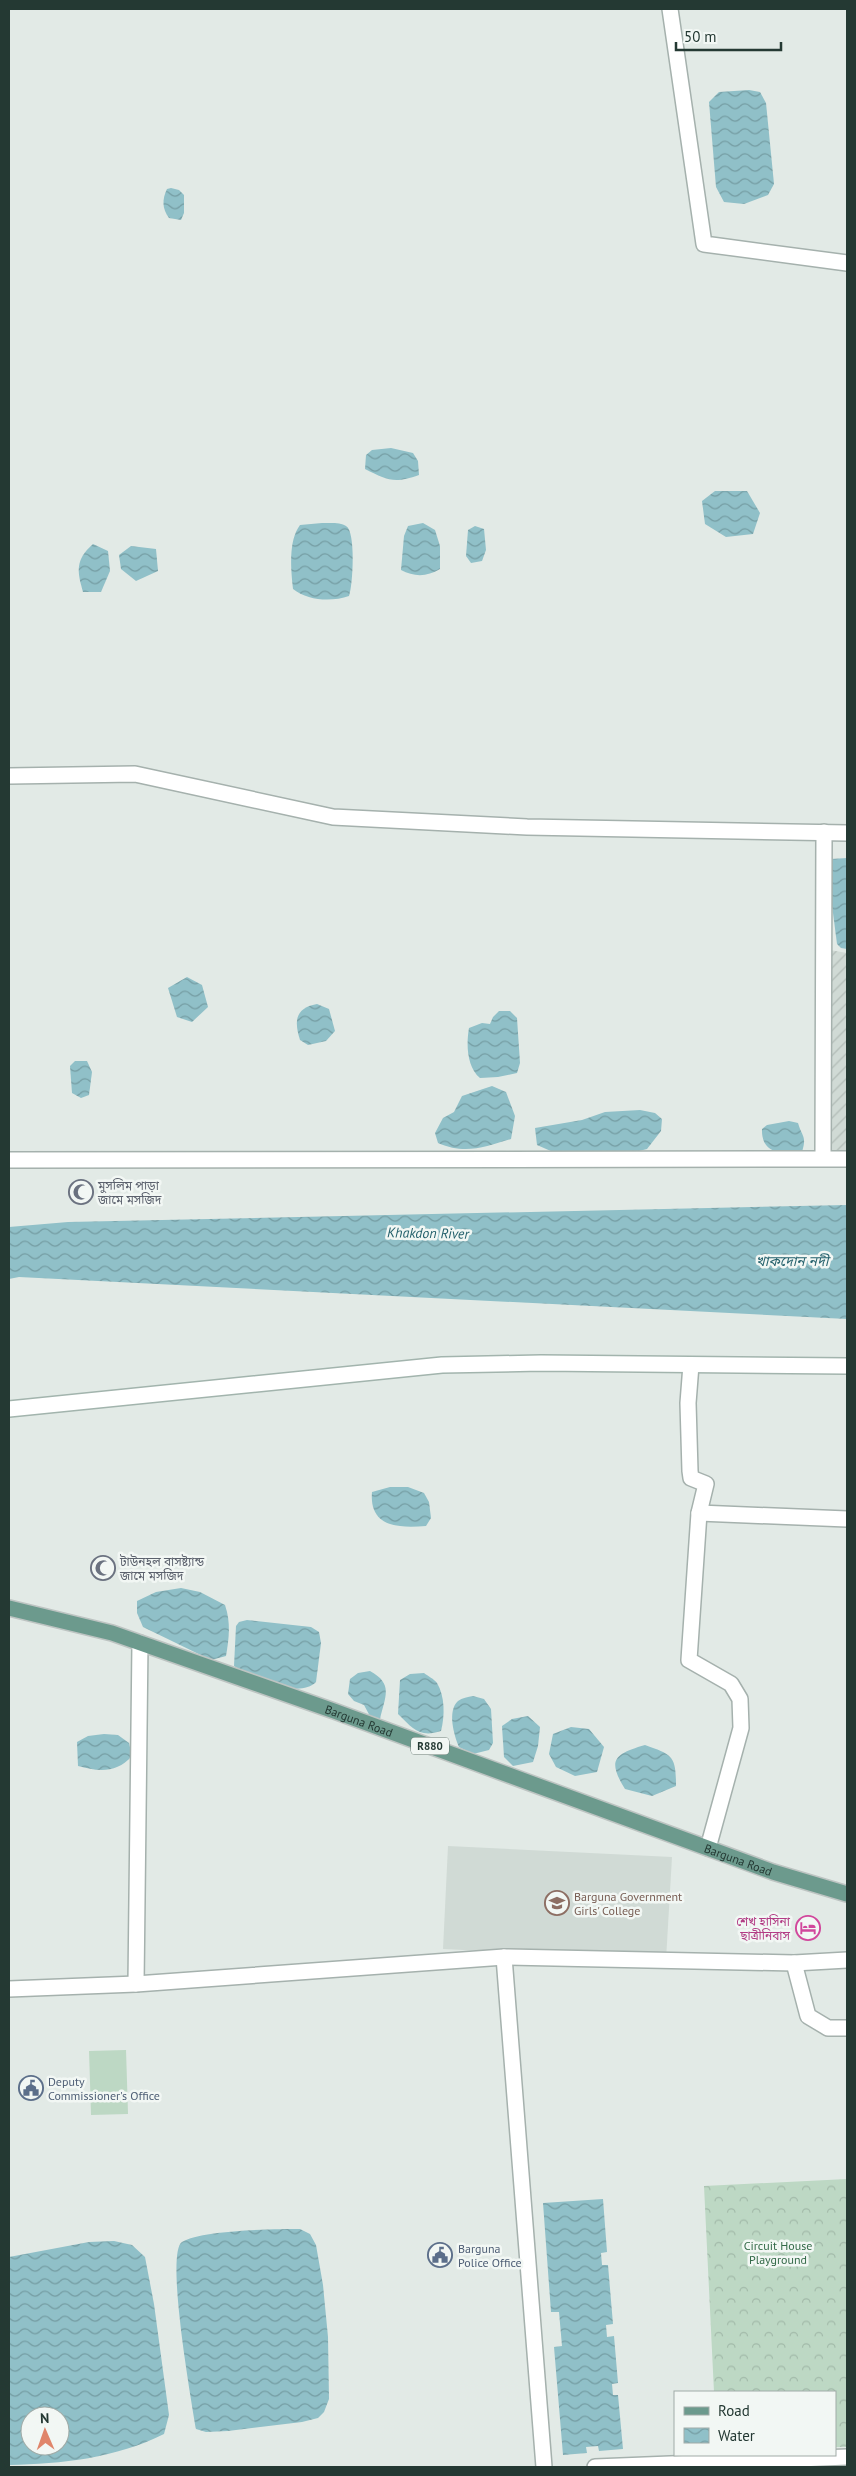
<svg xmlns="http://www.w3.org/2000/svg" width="856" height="2476" font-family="'PT Sans','Noto Sans Bengali',sans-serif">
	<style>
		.built { fill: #d0dad5 }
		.industrial { fill: url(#industrial-furrows) }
		.forest { fill: url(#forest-crowns) }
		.pitch { fill: #bdd8c4 }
		.water { fill: url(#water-waves); fill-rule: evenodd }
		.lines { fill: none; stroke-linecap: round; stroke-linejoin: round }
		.street-casing { stroke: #a5b1ad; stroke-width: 18 }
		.secondary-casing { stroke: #a2b4ad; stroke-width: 18 }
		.primary-casing { stroke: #bdc4c2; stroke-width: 18 }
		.street { stroke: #fff; stroke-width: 15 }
		.secondary { stroke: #fff; stroke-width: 15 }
		.primary { stroke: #6c9a8d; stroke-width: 15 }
		.labels { text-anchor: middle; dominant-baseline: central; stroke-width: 5; stroke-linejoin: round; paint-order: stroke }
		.shield { fill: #f2f7f4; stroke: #62726d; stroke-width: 1 }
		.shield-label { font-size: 11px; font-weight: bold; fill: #243933 }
		.worship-label { font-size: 12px; fill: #5b616d; stroke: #f2f7f4; text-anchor: start }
		.street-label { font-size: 12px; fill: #243933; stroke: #f2f7f4 }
		.education-label { font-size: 12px; fill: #785e54; stroke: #f2f7f4; text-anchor: start }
		.hotel-label { font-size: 12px; fill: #b23c85; stroke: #f2f7f4; text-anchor: end }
		.service-label { font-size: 12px; fill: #4e5e75; stroke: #f2f7f4; text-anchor: start }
		.park-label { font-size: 12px; fill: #336a48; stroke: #f2f7f4 }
		.water-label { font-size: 14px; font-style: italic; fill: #26626d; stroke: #f2f7f4 }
	</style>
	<defs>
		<pattern id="industrial-furrows" width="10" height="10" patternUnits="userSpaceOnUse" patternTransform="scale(1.25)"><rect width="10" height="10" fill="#d0dad5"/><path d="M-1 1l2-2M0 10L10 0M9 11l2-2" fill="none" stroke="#b2bcb7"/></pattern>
		<pattern id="forest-crowns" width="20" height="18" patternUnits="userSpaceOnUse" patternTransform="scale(1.25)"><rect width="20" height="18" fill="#bdd8c4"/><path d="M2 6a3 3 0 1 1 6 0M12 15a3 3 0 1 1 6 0" fill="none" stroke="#a2baa9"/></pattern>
		<pattern id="water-waves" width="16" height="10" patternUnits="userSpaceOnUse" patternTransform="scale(1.25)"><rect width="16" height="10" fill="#90c0c8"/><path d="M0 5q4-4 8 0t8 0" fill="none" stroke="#759da3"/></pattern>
	</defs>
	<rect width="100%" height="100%" fill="#e2eae6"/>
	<path class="built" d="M448,1846l224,11 -6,103 -223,-11z"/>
	<path class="industrial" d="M824,949l23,4v199l-22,-1z"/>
	<path class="forest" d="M847,2179v268h-12v-55h-121l-10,-206z"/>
	<path class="pitch" d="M126,2050l2,64 -37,1 -2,-64z"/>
	<g class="water">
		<path d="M749,90l11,2 6,11 8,81 -6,11 -24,9 -20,-2 -8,-15 -7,-85 10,-10z"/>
		<path d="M171,188l8,2 5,5v18l-3,7 -12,-2c-7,-9 -7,-19 -2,-29z"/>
		<path d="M391,448l22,5 5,8 1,14c-25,9 -32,5 -54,-6l1,-14 6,-5z"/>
		<path d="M715,491h32l13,22 -7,21 -27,3 -21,-13 -3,-23z"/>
		<path d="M322,523c7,0 19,-1 24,3 10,5 7,60 3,70 -17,6 -41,5 -56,-7 -2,-19 -5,-48 7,-64z"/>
		<path d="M423,523l12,7 5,16v23c-13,8 -26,8 -39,1l3,-34 4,-10z"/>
		<path d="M475,526l9,3 2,21 -4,11 -11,2 -5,-7 2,-26z"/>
		<path d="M93,544l15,7 2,20 -9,21h-18c-6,-21 -8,-32 10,-48z"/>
		<path d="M131,546l25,3 2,22 -22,10 -15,-12 -2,-14z"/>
		<path d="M847,858v91l-6,-1 -4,-4 -8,-62 2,-23z"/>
		<path d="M187,977l15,8 6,22 -16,15 -15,-5 -9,-29z"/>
		<path d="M317,1004l12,5 6,22 -9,10 -18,4 -8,-5c-6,-19 -5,-32 17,-36z"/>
		<path d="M499,1011h11l7,7 3,45 -3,10 -19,4 -18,1c-13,-11 -14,-33 -11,-50l13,-5 8,1 3,-7z"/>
		<path d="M75,1061h12l5,11 -3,23 -8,3 -9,-5 -2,-27z"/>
		<path d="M492,1086l14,6 9,24 -4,23c-26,8 -46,16 -73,4l-3,-10 8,-15 11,-6 8,-16z"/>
		<path d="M640,1110l15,3 7,6 -1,12 -14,18 -16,4 -78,-1 -16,-7 -2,-17 47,-8 23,-8z"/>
		<path d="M789,1121l9,2c4,14 9,13 4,29 -18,2 -41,3 -40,-23l5,-4z"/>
		<path d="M847,1205v114l-828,-42 -10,2v-52l59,-5z"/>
		<path d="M390,1487h18l16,6 5,9 2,16 -5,8c-26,2 -57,2 -54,-34z"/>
		<path d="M181,1588l19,4 25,13c6,18 4,33 1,51l-15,4 -68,-33 -6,-14v-12l19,-9z"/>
		<path d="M247,1620l64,7 8,5 2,11 -5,39c-18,18 -64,-5 -82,-16l2,-40 3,-4z"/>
		<path d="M370,1671c24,13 15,26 10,48l-8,1 -8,-15 -10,-4 -6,-7 2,-15 8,-6z"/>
		<path d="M424,1673c4,3 10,6 13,10 8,13 8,33 4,48 -21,7 -28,-2 -43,-17l2,-34 10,-6z"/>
		<path d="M473,1696l11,3 7,10 2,34 -4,7 -16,4 -14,-7c-5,-12 -12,-36 -1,-46 4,-3 10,-4 15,-5z"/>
		<path d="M528,1716l12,11 -2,19 -5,16 -20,4 -9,-9 -2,-31 10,-7z"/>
		<path d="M571,1727l18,2 15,18 -7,25 -22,4 -19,-9 -7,-13 4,-20z"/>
		<path d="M104,1734l14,1 11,8 3,13c-15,17 -33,16 -54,10l-1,-24 11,-6z"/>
		<path d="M645,1745c28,10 31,11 31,41l-24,10 -27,-7c-18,-29 -11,-35 20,-44z"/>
		<path d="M603,2199l4,53 -6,1 1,12h6l5,59 -7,1 1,12 7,-1 4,47 -6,1 1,11h5l5,54 -24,2 -1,-5 -12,1 1,6 -24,2 -9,-108 8,-1 -3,-34h-8l-8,-109z"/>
		<path d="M300,2229l10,5 6,11 7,40 5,52 1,62 -5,13 -6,6 -16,4 -74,9 -22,1 -10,-3c-4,-25 -31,-176 -14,-187 19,-12 93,-13 118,-13z"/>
		<path d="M114,2241l18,4 13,12 9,47 15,111 -5,19c-48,24 -102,30 -155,31v-208l80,-15zM30,2416h30v30h-30z"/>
	</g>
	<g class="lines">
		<defs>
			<g id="street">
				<path d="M670,9l34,235 143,19"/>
				<path d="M9,776l126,-2 198,43 194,10 320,6"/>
				<path d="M823,1158l1,-326"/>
				<path d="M9,1160l838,-1"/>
				<path d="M691,1365l-3,38 2,68 1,7 15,6 -7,29 -10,147 42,24 9,15 1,29 -33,120"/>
				<path d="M699,1513l148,6"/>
				<path d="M504,1957l40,510"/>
				<path d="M794,1963l14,53 20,12h19"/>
				<path d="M136,1984l4,-341"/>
				<path d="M9,1989l127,-5 368,-27 290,6 53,-3"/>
				<path d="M595,2467l252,-10"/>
			</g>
			<path id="secondary" d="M9,1409l433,-44 99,-2 306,3"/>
			<g id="primary">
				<path id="s1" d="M9,1608l103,25 222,78 439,161 74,22"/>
			</g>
		</defs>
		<use href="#street" class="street-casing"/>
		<use href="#secondary" class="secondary-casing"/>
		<use href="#primary" class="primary-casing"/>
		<use href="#street" class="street"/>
		<use href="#secondary" class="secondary"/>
		<use href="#primary" class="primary"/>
	</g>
	<defs>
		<symbol id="mosque-ring" viewBox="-11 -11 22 22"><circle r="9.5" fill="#f2f7f4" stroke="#6b7280" stroke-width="1.5"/><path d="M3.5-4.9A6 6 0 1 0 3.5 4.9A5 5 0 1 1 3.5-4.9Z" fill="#6b7280"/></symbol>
		<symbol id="university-ring" viewBox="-11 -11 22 22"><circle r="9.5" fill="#f2f7f4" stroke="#8d6e63" stroke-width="1.5"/><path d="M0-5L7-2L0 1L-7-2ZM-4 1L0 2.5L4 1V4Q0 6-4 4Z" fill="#8d6e63"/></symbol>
		<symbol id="hotel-ring" viewBox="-11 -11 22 22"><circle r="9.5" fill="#f2f7f4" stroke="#d1479c" stroke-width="1.5"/><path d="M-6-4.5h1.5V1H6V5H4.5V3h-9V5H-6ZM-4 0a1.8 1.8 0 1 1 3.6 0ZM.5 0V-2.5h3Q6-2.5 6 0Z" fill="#d1479c"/></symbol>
		<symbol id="civic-ring" viewBox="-11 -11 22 22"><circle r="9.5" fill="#f2f7f4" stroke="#5c6f8a" stroke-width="1.5"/><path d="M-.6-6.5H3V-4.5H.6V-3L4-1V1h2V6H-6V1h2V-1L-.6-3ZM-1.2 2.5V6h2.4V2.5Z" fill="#5c6f8a"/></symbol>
	</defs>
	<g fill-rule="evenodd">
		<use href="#mosque-ring" x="67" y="1178" width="28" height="28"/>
		<use href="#mosque-ring" x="89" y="1554" width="28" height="28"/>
		<use href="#university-ring" x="543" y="1889" width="28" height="28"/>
		<use href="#hotel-ring" x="794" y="1914" width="28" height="28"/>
		<use href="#civic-ring" x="17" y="2074" width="28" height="28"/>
		<use href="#civic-ring" x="426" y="2241" width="28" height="28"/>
	</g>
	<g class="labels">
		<rect class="shield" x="411" y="1737.5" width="38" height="17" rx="4"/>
		<g class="shield-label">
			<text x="430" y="1746">R880</text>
		</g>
		<g class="worship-label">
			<text x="98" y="1185">মুসলিম পাড়া<tspan x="98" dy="14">জামে মসজিদ</tspan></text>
			<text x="120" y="1561">টাউনহল বাসষ্ট্যান্ড<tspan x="120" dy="14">জামে মসজিদ</tspan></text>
		</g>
		<g class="street-label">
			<text stroke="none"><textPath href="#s1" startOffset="368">Barguna Road</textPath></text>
			<text stroke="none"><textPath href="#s1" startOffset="772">Barguna Road</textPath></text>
		</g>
		<g class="education-label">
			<text x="574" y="1896">Barguna Government<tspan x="574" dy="14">Girls' College</tspan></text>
		</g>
		<g class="hotel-label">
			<text x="790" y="1921">শেখ হাসিনা<tspan x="790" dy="14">ছাত্রীনিবাস</tspan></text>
		</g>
		<g class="service-label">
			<text x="48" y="2081">Deputy<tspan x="48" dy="14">Commissioner's Office</tspan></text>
			<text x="458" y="2248">Barguna<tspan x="458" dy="14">Police Office</tspan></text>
		</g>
		<g class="park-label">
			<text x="778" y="2245">Circuit House<tspan x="778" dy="14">Playground</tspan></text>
		</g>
		<g class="water-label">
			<text transform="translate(428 1233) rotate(1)">Khakdon River</text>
			<text x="792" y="1261">খাকদোন নদী</text>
		</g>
	</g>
	<rect width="856" height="2476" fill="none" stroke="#243933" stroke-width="20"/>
	<rect x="674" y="2391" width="162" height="65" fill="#f2f7f4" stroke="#a0aba7"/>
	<rect x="684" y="2407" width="25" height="8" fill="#6c9a8d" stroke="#a0aba7"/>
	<text x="718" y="2416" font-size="15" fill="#243933">Road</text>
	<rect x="684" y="2428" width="25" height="15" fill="url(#water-waves)" stroke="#a0aba7"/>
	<text x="718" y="2441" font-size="15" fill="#243933">Water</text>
	<g transform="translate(45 2431) rotate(358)"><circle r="24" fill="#f2f7f4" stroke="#a0aba7"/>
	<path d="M0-4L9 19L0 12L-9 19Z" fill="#e0856a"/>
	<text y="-8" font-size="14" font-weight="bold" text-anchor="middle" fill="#243933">N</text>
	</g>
	<path d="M676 42v8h105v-8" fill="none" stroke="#243933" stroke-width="2.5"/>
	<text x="684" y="42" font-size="15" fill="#243933" stroke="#f2f7f4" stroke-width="4" paint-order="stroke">50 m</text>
</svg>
